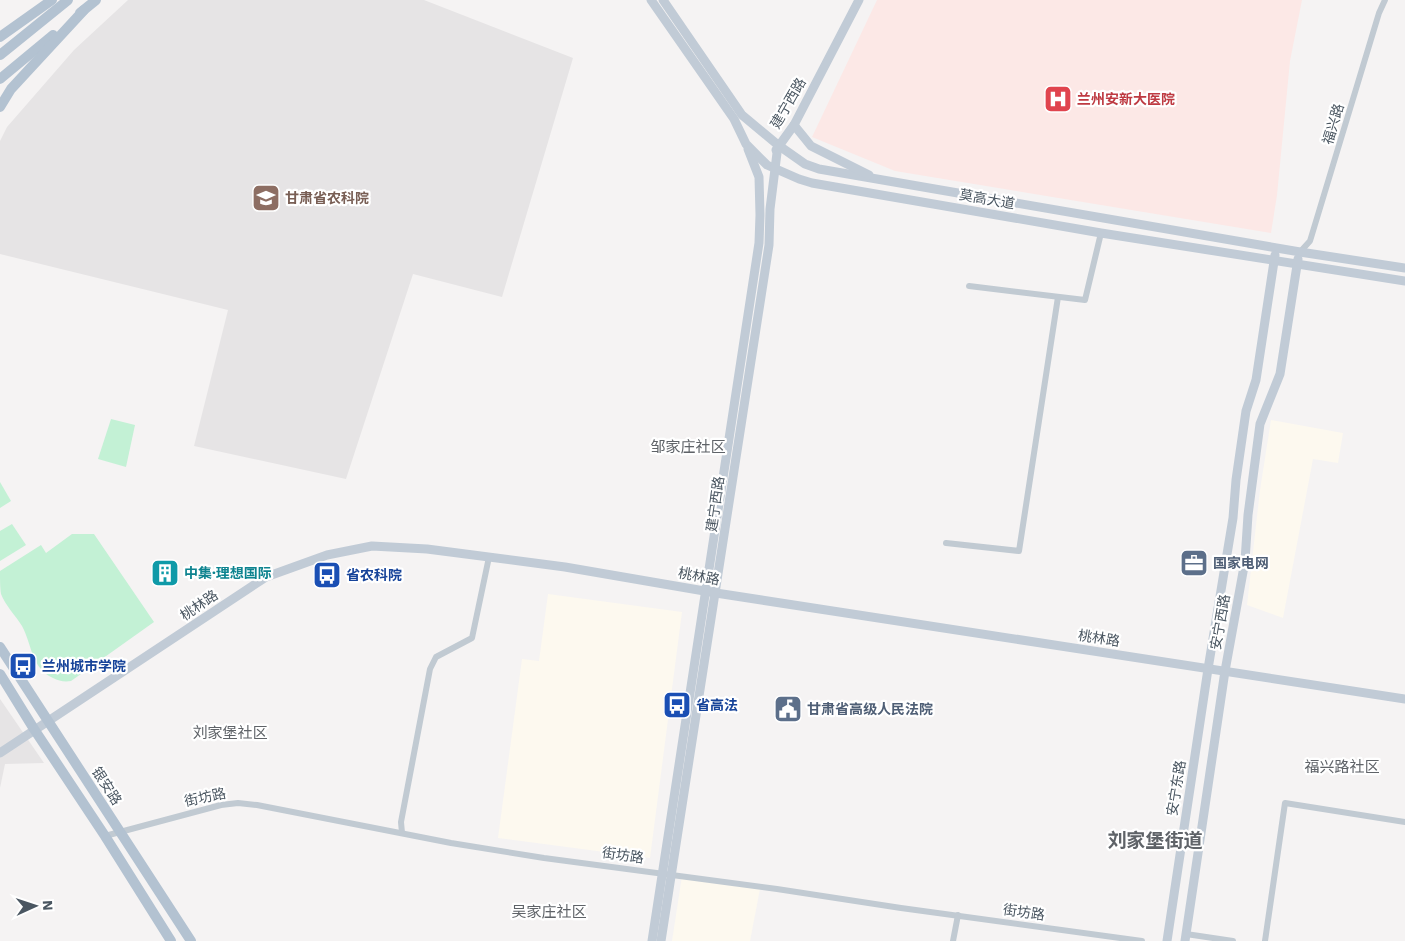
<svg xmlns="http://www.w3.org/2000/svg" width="1405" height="941" font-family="'Work Sans','Noto Sans SC',sans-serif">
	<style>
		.commercial { fill: #fdf9ef }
		.education { fill: #e6e4e5 }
		.medical { fill: #fce8e6 }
		.green { fill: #c3f1d5 }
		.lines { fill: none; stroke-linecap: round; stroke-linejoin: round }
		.street { stroke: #c1cad2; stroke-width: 6 }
		.secondary { stroke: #c1cbd6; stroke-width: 9 }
		.primary { stroke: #b3c2d1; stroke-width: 10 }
		.labels { text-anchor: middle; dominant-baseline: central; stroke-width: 4.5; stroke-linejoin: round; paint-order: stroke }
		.health-label { font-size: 14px; font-weight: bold; fill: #be3a42; stroke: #fff; text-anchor: start }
		.street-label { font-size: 14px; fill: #4a5661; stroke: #fff }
		.education-label { font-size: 14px; font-weight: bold; fill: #785e54; stroke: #fff; text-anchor: start }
		.service-label { font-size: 14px; font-weight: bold; fill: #4e5e75; stroke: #fff; text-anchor: start }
		.culture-label { font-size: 14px; font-weight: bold; fill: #0d838f; stroke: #fff; text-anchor: start }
		.transit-label { font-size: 14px; font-weight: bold; fill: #164399; stroke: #fff; text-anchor: start }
		.neighbourhood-label { font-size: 15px; fill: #5f6368; stroke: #fff }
		.district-label { font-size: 19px; font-weight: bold; fill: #5f6368; stroke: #fff }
	</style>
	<rect width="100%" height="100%" fill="#f5f3f3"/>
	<g class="commercial">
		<path d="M1271,420l72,13 -5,30 -25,-4 -30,159 -36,-13 13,-115z"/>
		<path d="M548,594l134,18 -32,246 -152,-20 24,-179 17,2z"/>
		<path d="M682,876l78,13 -10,52h-78z"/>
	</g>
	<g class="education">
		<path d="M128,0h296l149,58 -71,239 -89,-23 -67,205 -152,-33 34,-136 -228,-56v-113l7,-14 67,-77z"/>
		<path d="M0,699l44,64 -39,1 -5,24z"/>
	</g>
	<path class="medical" d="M877,0h425l-12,61 -13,134 -6,38 -376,-62 -83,-34z"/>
	<g class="green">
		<path d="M111,419l24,6 -9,42 -28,-8z"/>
		<path d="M0,482l11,19 -11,7z"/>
		<path d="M12,524l14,21 -26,16v-30z"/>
		<path d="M72,534h22l60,88 -83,59c-7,1 -12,0 -18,-3 -22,-10 -21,-34 -31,-52 -6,-10 -17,-21 -21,-32 -1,-6 -1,-17 -1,-23l41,-26 5,8z"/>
	</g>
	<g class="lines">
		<g class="street">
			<path d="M1300,252l10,-11 69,-228 6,-13"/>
			<path d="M969,286l116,14 16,-67"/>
			<path d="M946,543l73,8 39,-254"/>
			<path d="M402,833l-1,-11 29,-153 6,-12 36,-19 17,-81"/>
			<path d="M105,836l116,-31 17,-2 19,2 194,38 93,15 233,31 124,19 241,33"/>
			<path d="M1186,934l47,7"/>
			<path d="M953,941l5,-26"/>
			<path d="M1265,941l20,-138 120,19"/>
		</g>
		<g class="secondary">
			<path d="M651,0l83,119 12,25 21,21 32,14 13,4 289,50 304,48"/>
			<path d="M663,0l79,115 36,30 27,19 14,5 481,83 105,16"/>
			<path d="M794,125l17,21 58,29"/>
			<path d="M776,150l18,-25 65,-125"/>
			<path d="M0,753l266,-176 61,-22 45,-9 55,3 138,18 151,26 689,106"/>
			<path d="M652,941l107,-698 1,-28 -1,-38 -11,-28"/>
			<path d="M661,941l108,-696 1,-36 8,-64"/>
			<path d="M1167,941l41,-272 25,-151 3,-38 10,-69 10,-31 19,-125"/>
			<path d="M1185,941l40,-270 20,-110 3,-46 12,-91 20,-50 18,-115"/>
		</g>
		<g class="primary">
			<path d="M80,13l16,-13"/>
			<path d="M0,37l52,-37"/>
			<path d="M0,55l68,-55"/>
			<path d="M0,79l53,-44"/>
			<path d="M0,107l11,-18 73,-79"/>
			<path d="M0,647l191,294"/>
			<path d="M0,674l34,55 71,107 66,105"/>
		</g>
	</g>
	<defs>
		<symbol id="hospital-square" viewBox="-11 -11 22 22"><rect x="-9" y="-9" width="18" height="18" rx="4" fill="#e0444e" stroke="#fff"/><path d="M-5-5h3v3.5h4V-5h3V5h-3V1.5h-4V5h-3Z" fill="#fff"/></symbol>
		<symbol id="university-square" viewBox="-11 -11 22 22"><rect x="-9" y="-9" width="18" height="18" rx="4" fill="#8d6e63" stroke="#fff"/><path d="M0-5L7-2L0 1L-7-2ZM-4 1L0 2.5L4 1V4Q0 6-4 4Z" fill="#fff"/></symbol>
		<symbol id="office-square" viewBox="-11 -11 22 22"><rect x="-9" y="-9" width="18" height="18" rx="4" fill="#5c6f8a" stroke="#fff"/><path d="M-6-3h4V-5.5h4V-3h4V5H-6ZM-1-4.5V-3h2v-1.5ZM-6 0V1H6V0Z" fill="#fff"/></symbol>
		<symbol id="building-square" viewBox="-11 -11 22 22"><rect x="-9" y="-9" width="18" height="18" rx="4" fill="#0f9aa8" stroke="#fff"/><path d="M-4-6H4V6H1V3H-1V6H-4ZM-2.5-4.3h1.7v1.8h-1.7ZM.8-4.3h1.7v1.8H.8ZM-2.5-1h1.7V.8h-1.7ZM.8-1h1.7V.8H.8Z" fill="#fff"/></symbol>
		<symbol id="bus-square" viewBox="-11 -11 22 22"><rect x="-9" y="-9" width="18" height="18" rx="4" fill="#1a4fb4" stroke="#fff"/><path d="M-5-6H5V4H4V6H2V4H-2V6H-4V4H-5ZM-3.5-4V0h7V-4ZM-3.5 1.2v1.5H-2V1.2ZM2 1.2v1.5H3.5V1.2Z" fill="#fff"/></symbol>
		<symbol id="civic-square" viewBox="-11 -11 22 22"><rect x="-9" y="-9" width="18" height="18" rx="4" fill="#5c6f8a" stroke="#fff"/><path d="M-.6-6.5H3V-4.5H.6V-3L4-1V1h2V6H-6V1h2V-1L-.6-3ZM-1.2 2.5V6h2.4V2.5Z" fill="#fff"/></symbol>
	</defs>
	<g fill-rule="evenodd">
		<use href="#hospital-square" x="1042" y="83" width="32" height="32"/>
		<use href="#university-square" x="250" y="182" width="32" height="32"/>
		<use href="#office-square" x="1178" y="547" width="32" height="32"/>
		<use href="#building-square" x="149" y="557" width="32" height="32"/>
		<use href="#bus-square" x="311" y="559" width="32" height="32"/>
		<use href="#bus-square" x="7" y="650" width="32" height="32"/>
		<use href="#bus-square" x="661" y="689" width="32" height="32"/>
		<use href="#civic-square" x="772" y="693" width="32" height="32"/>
	</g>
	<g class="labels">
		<g class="health-label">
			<text x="1077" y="99">兰州安新大医院</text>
		</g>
		<g class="street-label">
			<text transform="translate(788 103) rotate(-60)">建宁西路</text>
			<text transform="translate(1333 124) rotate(-73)">福兴路</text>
			<text transform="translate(987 199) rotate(10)">莫高大道</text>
			<text transform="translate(715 504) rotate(-82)">建宁西路</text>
			<text transform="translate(699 576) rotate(10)">桃林路</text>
			<text transform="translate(199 605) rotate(-34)">桃林路</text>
			<text transform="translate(1220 622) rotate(-80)">安宁西路</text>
			<text transform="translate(1099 638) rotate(9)">桃林路</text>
			<text transform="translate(107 786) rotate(57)">银安路</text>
			<text transform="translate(1176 788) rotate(-81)">安宁东路</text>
			<text transform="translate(205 797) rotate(-12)">街坊路</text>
			<text transform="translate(623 855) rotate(8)">街坊路</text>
			<text transform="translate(1024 912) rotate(8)">街坊路</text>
		</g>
		<g class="education-label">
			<text x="285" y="198">甘肃省农科院</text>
		</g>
		<g class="service-label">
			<text x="1213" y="563">国家电网</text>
			<text x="807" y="709">甘肃省高级人民法院</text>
		</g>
		<g class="culture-label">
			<text x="184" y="573">中集·理想国际</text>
		</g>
		<g class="transit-label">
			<text x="346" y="575">省农科院</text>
			<text x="42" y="666">兰州城市学院</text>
			<text x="696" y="705">省高法</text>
		</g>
		<g class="neighbourhood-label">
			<text x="688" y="447">邹家庄社区</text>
			<text x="230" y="733">刘家堡社区</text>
			<text x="1342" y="767">福兴路社区</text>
			<text x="549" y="912">吴家庄社区</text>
		</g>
		<g class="district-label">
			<text x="1155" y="840">刘家堡街道</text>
		</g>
	</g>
	<g transform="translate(35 906) rotate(87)" stroke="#ffffff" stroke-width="4" paint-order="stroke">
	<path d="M0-4L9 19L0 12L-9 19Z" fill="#4a5661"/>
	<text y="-8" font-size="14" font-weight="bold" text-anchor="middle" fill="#4a5661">N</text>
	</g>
</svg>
